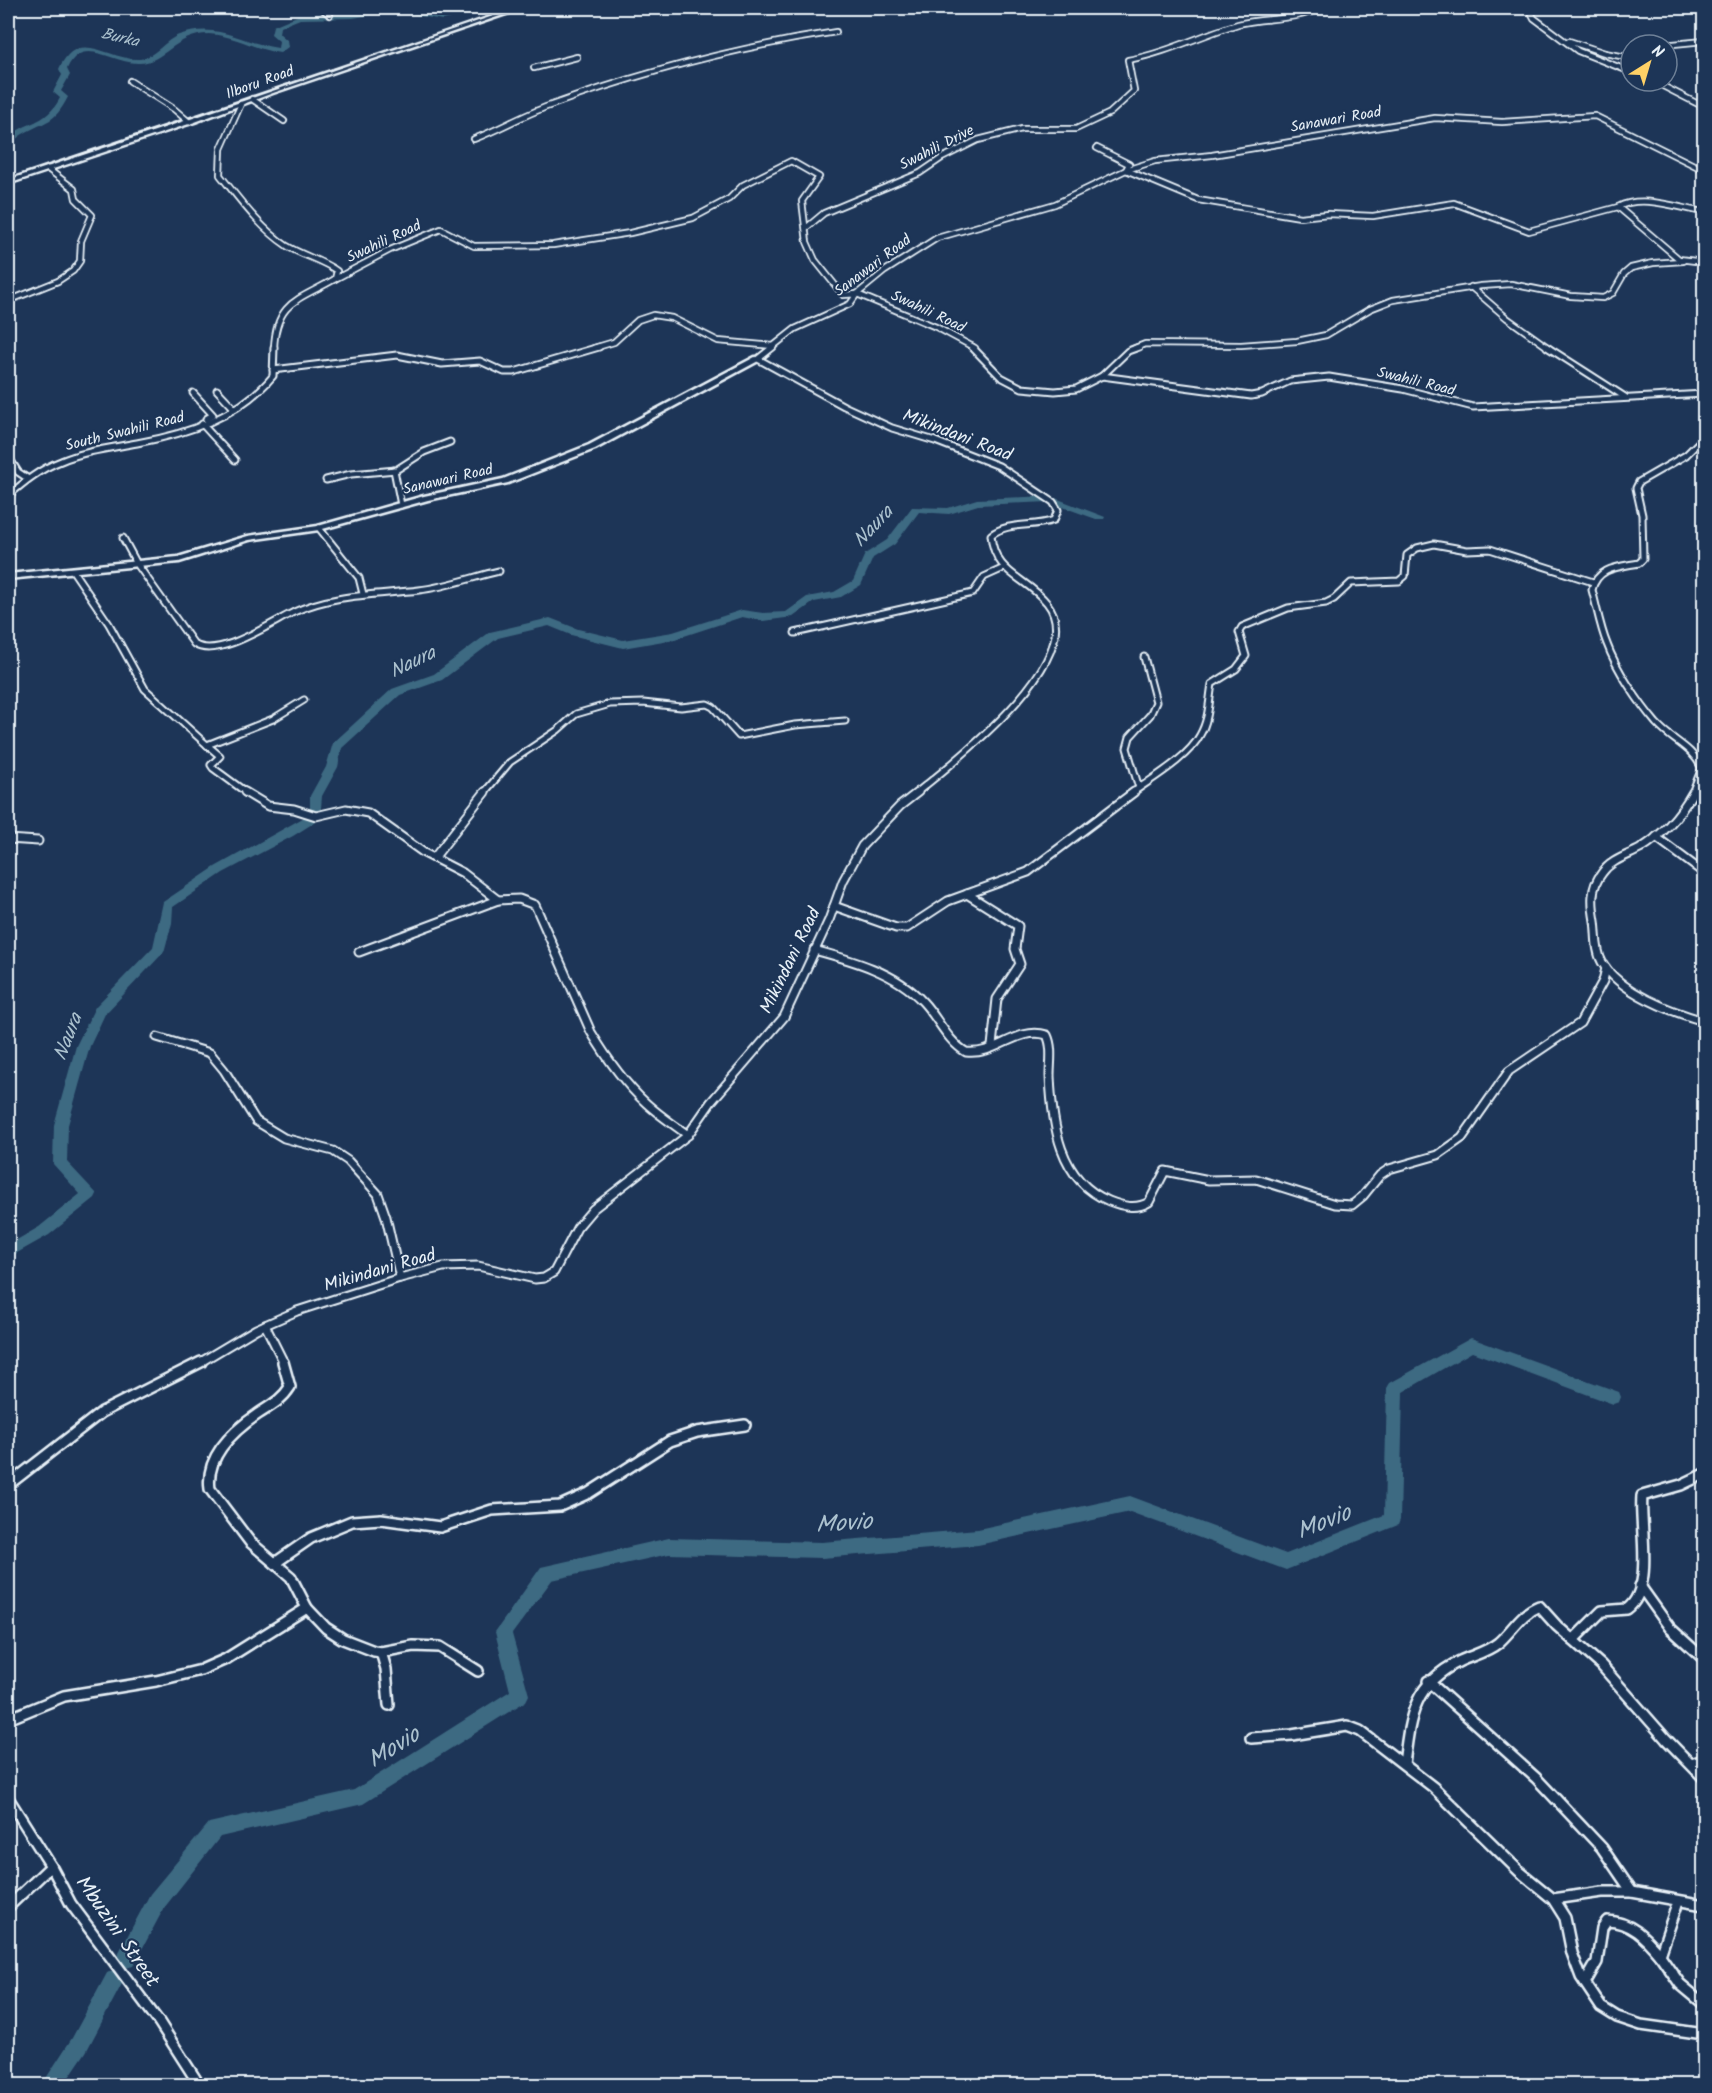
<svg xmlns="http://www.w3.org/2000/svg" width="1712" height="2093" font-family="Kalam,sans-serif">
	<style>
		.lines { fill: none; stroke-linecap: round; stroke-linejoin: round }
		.river { fill: #3e6a82; fill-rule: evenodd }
		.street-far3-casing { stroke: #e8f1f8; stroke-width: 8 }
		.street-far2-casing { stroke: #e8f1f8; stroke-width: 9 }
		.street-far1-casing { stroke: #e8f1f8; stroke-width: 11 }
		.street-casing { stroke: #e8f1f8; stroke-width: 14 }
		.secondary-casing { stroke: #e8f1f8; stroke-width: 5 }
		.street-far3 { stroke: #1d3557; stroke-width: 4.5 }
		.street-far2 { stroke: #1d3557; stroke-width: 5 }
		.street-far1 { stroke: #1d3557; stroke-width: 7 }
		.street { stroke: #1d3557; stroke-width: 9 }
		.secondary { fill: #1d3557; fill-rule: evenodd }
		.labels { text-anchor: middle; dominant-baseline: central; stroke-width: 4.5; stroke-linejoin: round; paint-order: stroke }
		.far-street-label { font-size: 15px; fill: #e8f1f8; stroke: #1d3557 }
		.far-water-label { font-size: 16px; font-style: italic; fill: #acc2cf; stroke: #1d3557 }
		.street-label { font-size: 18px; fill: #e8f1f8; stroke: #1d3557 }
		.water-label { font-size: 20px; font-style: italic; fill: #acc2cf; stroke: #1d3557 }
		.near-street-label { font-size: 21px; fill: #e8f1f8; stroke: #1d3557 }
		.near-water-label { font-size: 24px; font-style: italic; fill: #acc2cf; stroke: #1d3557 }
	</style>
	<rect width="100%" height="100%" fill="#1d3557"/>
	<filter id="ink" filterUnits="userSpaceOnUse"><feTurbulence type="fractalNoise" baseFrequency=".0167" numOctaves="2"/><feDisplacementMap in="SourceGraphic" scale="12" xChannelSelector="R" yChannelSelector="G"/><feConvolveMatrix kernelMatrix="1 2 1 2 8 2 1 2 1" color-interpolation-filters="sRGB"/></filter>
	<g filter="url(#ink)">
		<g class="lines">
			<g class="river">
				<path d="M390,8l52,8 5,-4 -4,-4h7l5,4 -3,6 -10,2 -48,-9 -41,7 -53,1 -20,8 -1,6 8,7 1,7 -8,6c-24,-3 -46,-18 -71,-19 -34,0 -45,29 -70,29 -27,1 -57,-29 -72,6l3,6 -9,16 7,6c-14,27 -21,23 -45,37 -6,3 -9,9 -15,11v-6c18,-20 37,-12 52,-41l-7,-6 9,-17 -3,-6c19,-43 49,-8 81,-10 15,-2 25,-19 39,-24 40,-14 62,8 99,13l1,-7 -8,-7 2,-8 26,-11 54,-1z"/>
				<path d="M1050,496l55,21 -1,2h-8l-47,-17 -71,3 -29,9 -30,-2 -24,32 -22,14 -12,27 -20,12 -27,5 -21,15 -30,4 -21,-4 -67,22 -52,9 -52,-13 -22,-9 -51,12 -56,42 -42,15 -58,53 -4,19 -16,29 -2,23 -27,17 -70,37 -50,34 -1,16 -8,29 -59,62 -15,32 -22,79 -1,37 30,32 -2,4 -46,37 -41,23v-13l31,-18 41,-33 -27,-30 1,-39 22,-79 19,-39 58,-60 10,-45 52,-35 95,-53v-18l16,-29 7,-24 59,-54 42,-15 56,-42 60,-14 28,11 45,11 50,-8 69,-22 21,3 23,-1 21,-15 27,-5 19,-11 12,-27 22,-14 25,-33 36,1 29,-9z"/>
				<path d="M1471,1338l148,54 2,5 -2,5 -6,2 -141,-52 -69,40 -3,128 -2,5 -112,45 -156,-58 -152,33 -156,13 -153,-4 -117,26 -40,54 17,61 -3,6 -163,103 -143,33 -56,71 -31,58 -7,2 -7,-2 -2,-7 2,-7 31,-58 59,-71 145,-33 156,-99 -15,-59 46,-65 128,-29 153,4 156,-13 152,-33 156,58 98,-39 3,-127 3,-5z"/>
				<path d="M114,1970l7,3 3,7 -38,72 -23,34h-22l31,-48 35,-65z"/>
			</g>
			<defs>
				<g id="street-far3">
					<path d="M321,8l9,7"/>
					<path d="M1534,8l-3,4 3,6 44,33 53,21"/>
					<path d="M1569,41l36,12 26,5"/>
					<path d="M1663,45l41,-4"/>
					<path d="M534,68l43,-11"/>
					<path d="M130,81l44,28 15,13"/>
					<path d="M1653,81l51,26"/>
					<path d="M252,99l32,22"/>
					<path d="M241,104l-20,45 -1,26c20,25 40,53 67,71 16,10 35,14 50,25l-2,8c-36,21 -59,22 -61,69"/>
					<path d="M474,139c26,-10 49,-24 75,-33 93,-34 189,-59 287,-74"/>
					<path d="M1097,148l32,16 -3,6 72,30 102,17 28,-3 45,2 81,-13 75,28 89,-24"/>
					<path d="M1704,212c-26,-4 -62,-18 -86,-5l61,52 25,3"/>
					<path d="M806,228l18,-15 96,-40 22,-15 36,-18 44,-11h54l34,-16 24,-22 -6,-31c39,-7 73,-25 110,-36 27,-7 57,-3 82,-16"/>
					<path d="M335,279l55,-29 51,-21 33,17 79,-1 77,-12 63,-15 36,-19 14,-14 48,-24 28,16 -17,24 5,41 8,18 28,35 14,-1 79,33 39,21"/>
					<path d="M1471,287l36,31 42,30"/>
					<path d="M8,301l50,-20 15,-10 7,-10 1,-20 11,-26 -16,-16 -2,-10 -26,-20"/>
					<path d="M594,348l20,-6 24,-22 15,-5 19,3 46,23 55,5"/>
					<path d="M771,348l24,-19 55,-25 7,-10 28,-23 52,-33 118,-34 71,-34 29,-9 57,-6 223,-37 67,4 93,-6 109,54"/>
					<path d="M1135,348l10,-4 96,1 56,-4 29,-6 44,-26 23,-9 88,-14 30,-2 60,12 32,2 10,-5 11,-19 7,-6 22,-5 30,-2"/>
				</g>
				<g id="street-far2">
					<path d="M773,347l-15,12 86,47 48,22 43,13 64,25 54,36 5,8 -4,10c-21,8 -45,1 -63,15 3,39 35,42 56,68 44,55 -94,160 -131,190"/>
					<path d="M972,347l29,30 21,11 33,3 21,-2 26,-13 149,20 11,-2 28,-13 39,-4 74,12 70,18 231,-13"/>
					<path d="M1547,347l78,50"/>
					<path d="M273,370l124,-15 45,9 38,-3 24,11h10l85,-25"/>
					<path d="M1102,376l26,-25 11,-4"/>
					<path d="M217,390l17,18"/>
					<path d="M193,393l20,22 -7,4"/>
					<path d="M202,424l33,36"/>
					<path d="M8,456l10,16 9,6"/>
					<path d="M394,470l7,35"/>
					<path d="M326,480l25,-6 45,-4 28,-18 26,-10"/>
					<path d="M8,496c16,-14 32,-27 53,-35 24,-10 50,-13 76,-18 50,-9 102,-26 136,-67l1,-29"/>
					<path d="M319,528l40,50 4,16"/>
					<path d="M123,538l14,26 57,80c23,16 77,-21 100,-32 39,-18 83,-17 125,-22 27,-3 54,-13 80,-19"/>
					<path d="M73,571l36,53 36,65 62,56"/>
					<path d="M795,633l178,-40 11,-16 20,-9"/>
					<path d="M1139,788l-12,-40 3,-11 20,-22 6,-13 -12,-45"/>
					<path d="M247,793l-34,-25 -2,-3 9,-9 -13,-11 66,-26 31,-19"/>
					<path d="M484,793l26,-31 48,-32 18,-16 34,-10 33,-1 38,4 26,-3 6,3 26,29 56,-11 50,-4"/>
					<path d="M1132,793c21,-15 57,-36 68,-58 9,-15 9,-34 12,-51l24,-15 10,-13 -7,-24 3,-5 46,-19 38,-5 8,-4 17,-16 48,-2 6,-5 2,-21 10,-7 17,-4 33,6 23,-1 103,33"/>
					<path d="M1692,793l10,-25c-12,-23 -29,-26 -46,-45 -17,-20 -40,-54 -49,-79 -7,-17 -10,-36 -15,-54 5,-23 27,-23 47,-27l4,-4 -1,-44 -6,-27 3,-6 47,-27 18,-18"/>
				</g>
				<g id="street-far1">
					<path d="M245,792l23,14 26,3 22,7 30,-7 22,4 56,40 39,20 35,27 21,-1 16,6 56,127c15,25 33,51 55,71 13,12 28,22 42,32"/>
					<path d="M1693,792c-13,23 -30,43 -53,57 -13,7 -29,11 -38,24 -12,15 -10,31 -7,48 2,13 0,29 7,41 17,30 70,50 102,59"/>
					<path d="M1656,837l48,36"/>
					<path d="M8,839l30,2"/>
					<path d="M434,858l51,-66"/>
					<path d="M967,894l51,32 -3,23 5,15 -23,35 -5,47"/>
					<path d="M834,906l62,22h11l41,-27 80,-29 106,-80"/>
					<path d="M814,950c37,10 82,22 109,52 15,16 24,39 43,50 30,4 50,-26 81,-17 6,12 3,28 3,41 2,47 9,105 59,125 13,5 27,9 40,1l16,-31 44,9 47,-1 79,25 17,1 11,-9 17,-21 9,-6 49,-14 24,-17 47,-67 71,-48 23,-42 3,-13"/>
					<path d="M359,952l139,-52"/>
					<path d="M157,1037l53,16 14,17 32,51 28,17 49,13 15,10 30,33 8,23 14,61"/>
					<path d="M265,1325l19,38"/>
					<path d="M199,1363l57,-34 41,-18 103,-33 43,-11 35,-1 57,13 9,-1 10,-6 23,-44 16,-19 95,-74 23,-33 73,-85 45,-97 14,-39 19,-35 38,-40 18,-14"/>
				</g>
				<g id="street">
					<path d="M283,1362l7,25c-8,13 -20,19 -32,27 -25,17 -53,42 -48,75l40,53 41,35 16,31 19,20 17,11 31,12 7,1 32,-6 27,1 38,24"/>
					<path d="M8,1485l94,-73 99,-50"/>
					<path d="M275,1563l36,-25 41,-17 29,-2 59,8 52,-17 68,-4 29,-13 81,-52 27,-9 48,-7"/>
					<path d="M1640,1586l30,42 34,31"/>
					<path d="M1573,1640l29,-29 25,-2c28,-21 12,-82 15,-113l39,-11 23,-11"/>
					<path d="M381,1652l5,17 3,36"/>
					<path d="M1428,1681l108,97 66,70 30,44"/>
					<path d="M8,1719l56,-23 92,-15 45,-11 25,-11 81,-51"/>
					<path d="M1251,1738l41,-3 55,-9 13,5 73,56 86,84 34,28 12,19 7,35 9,24 20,30 16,10 24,8 63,9"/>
					<path d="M1404,1764c6,-48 9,-80 56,-103 13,-6 27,-9 38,-18 14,-12 23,-30 41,-37l18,20 44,39 65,74 38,39"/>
					<path d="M1691,1764l13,-4"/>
					<path d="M8,1798l43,68 20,38 88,118 41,64"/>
					<path d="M1553,1899l49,-7h30l72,13"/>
					<path d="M1678,1902l-18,53 20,29 24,20"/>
					<path d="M8,1907l43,-41"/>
					<path d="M1585,1983l12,-21 5,-34 5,-7c24,1 38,16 53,34"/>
				</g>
				<g id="secondary">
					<path d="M517,8h7l-251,85 -78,29 -187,62v-4c170,-56 339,-115 509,-172z"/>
					<path d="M755,357l7,2 -167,90 -87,34 -80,17 -109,30 -70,10 -70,22 -171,17v-5l170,-17 70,-21 70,-10 106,-30 79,-17 86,-34z"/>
				</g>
			</defs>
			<use href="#street-far3" class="street-far3-casing"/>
			<use href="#street-far2" class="street-far2-casing"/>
			<use href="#street-far1" class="street-far1-casing"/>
			<use href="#street" class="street-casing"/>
			<use href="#secondary" class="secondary-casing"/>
			<use href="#street-far3" class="street-far3"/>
			<use href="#street-far2" class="street-far2"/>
			<use href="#street-far1" class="street-far1"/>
			<use href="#street" class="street"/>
			<use href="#secondary" class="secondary"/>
		</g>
	</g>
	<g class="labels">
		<g class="far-street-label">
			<text transform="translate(260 83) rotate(-20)">Ilboru Road</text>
			<text transform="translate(1336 120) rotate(-10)">Sanawari Road</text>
			<text transform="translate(937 148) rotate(-27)">Swahili Drive</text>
			<text transform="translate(384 242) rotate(-25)">Swahili Road</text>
			<text transform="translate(873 266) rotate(-37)">Sanawari Road</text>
			<text transform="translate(928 312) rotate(25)">Swahili Road</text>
			<text transform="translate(1416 382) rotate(14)">Swahili Road</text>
			<text transform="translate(125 432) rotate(-14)">South Swahili Road</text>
			<text transform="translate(448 480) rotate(-13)">Sanawari Road</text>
		</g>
		<g class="far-water-label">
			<text transform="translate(120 38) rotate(13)">Burka</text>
		</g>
		<g class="street-label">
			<text transform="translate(957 436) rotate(21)">Mikindani Road</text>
			<text transform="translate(791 961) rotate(-64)">Mikindani Road</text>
			<text transform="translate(380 1271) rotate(-16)">Mikindani Road</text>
		</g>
		<g class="water-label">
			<text transform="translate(874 527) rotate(-47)">Naura</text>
			<text transform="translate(413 663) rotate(-26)">Naura</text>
			<text transform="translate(69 1037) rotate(-69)">Naura</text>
		</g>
		<g class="near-street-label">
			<text transform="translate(117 1932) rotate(55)">Mbuzini Street</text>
		</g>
		<g class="near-water-label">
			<text transform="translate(1324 1523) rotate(-22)">Movio</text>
			<text transform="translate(844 1524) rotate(-4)">Movio</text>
			<text transform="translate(394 1748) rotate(-32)">Movio</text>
		</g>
	</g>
	<rect width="1712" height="2093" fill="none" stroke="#1d3557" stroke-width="30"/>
	<rect x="15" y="15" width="1682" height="2063" fill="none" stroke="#e8f1f8" stroke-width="2" filter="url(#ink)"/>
	<g transform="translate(1649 63) rotate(37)"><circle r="28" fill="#1d3557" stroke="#6e8097" stroke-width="1.5"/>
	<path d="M0-4.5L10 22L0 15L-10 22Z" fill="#ffd166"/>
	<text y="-9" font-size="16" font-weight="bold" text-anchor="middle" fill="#e8f1f8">N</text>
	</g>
</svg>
